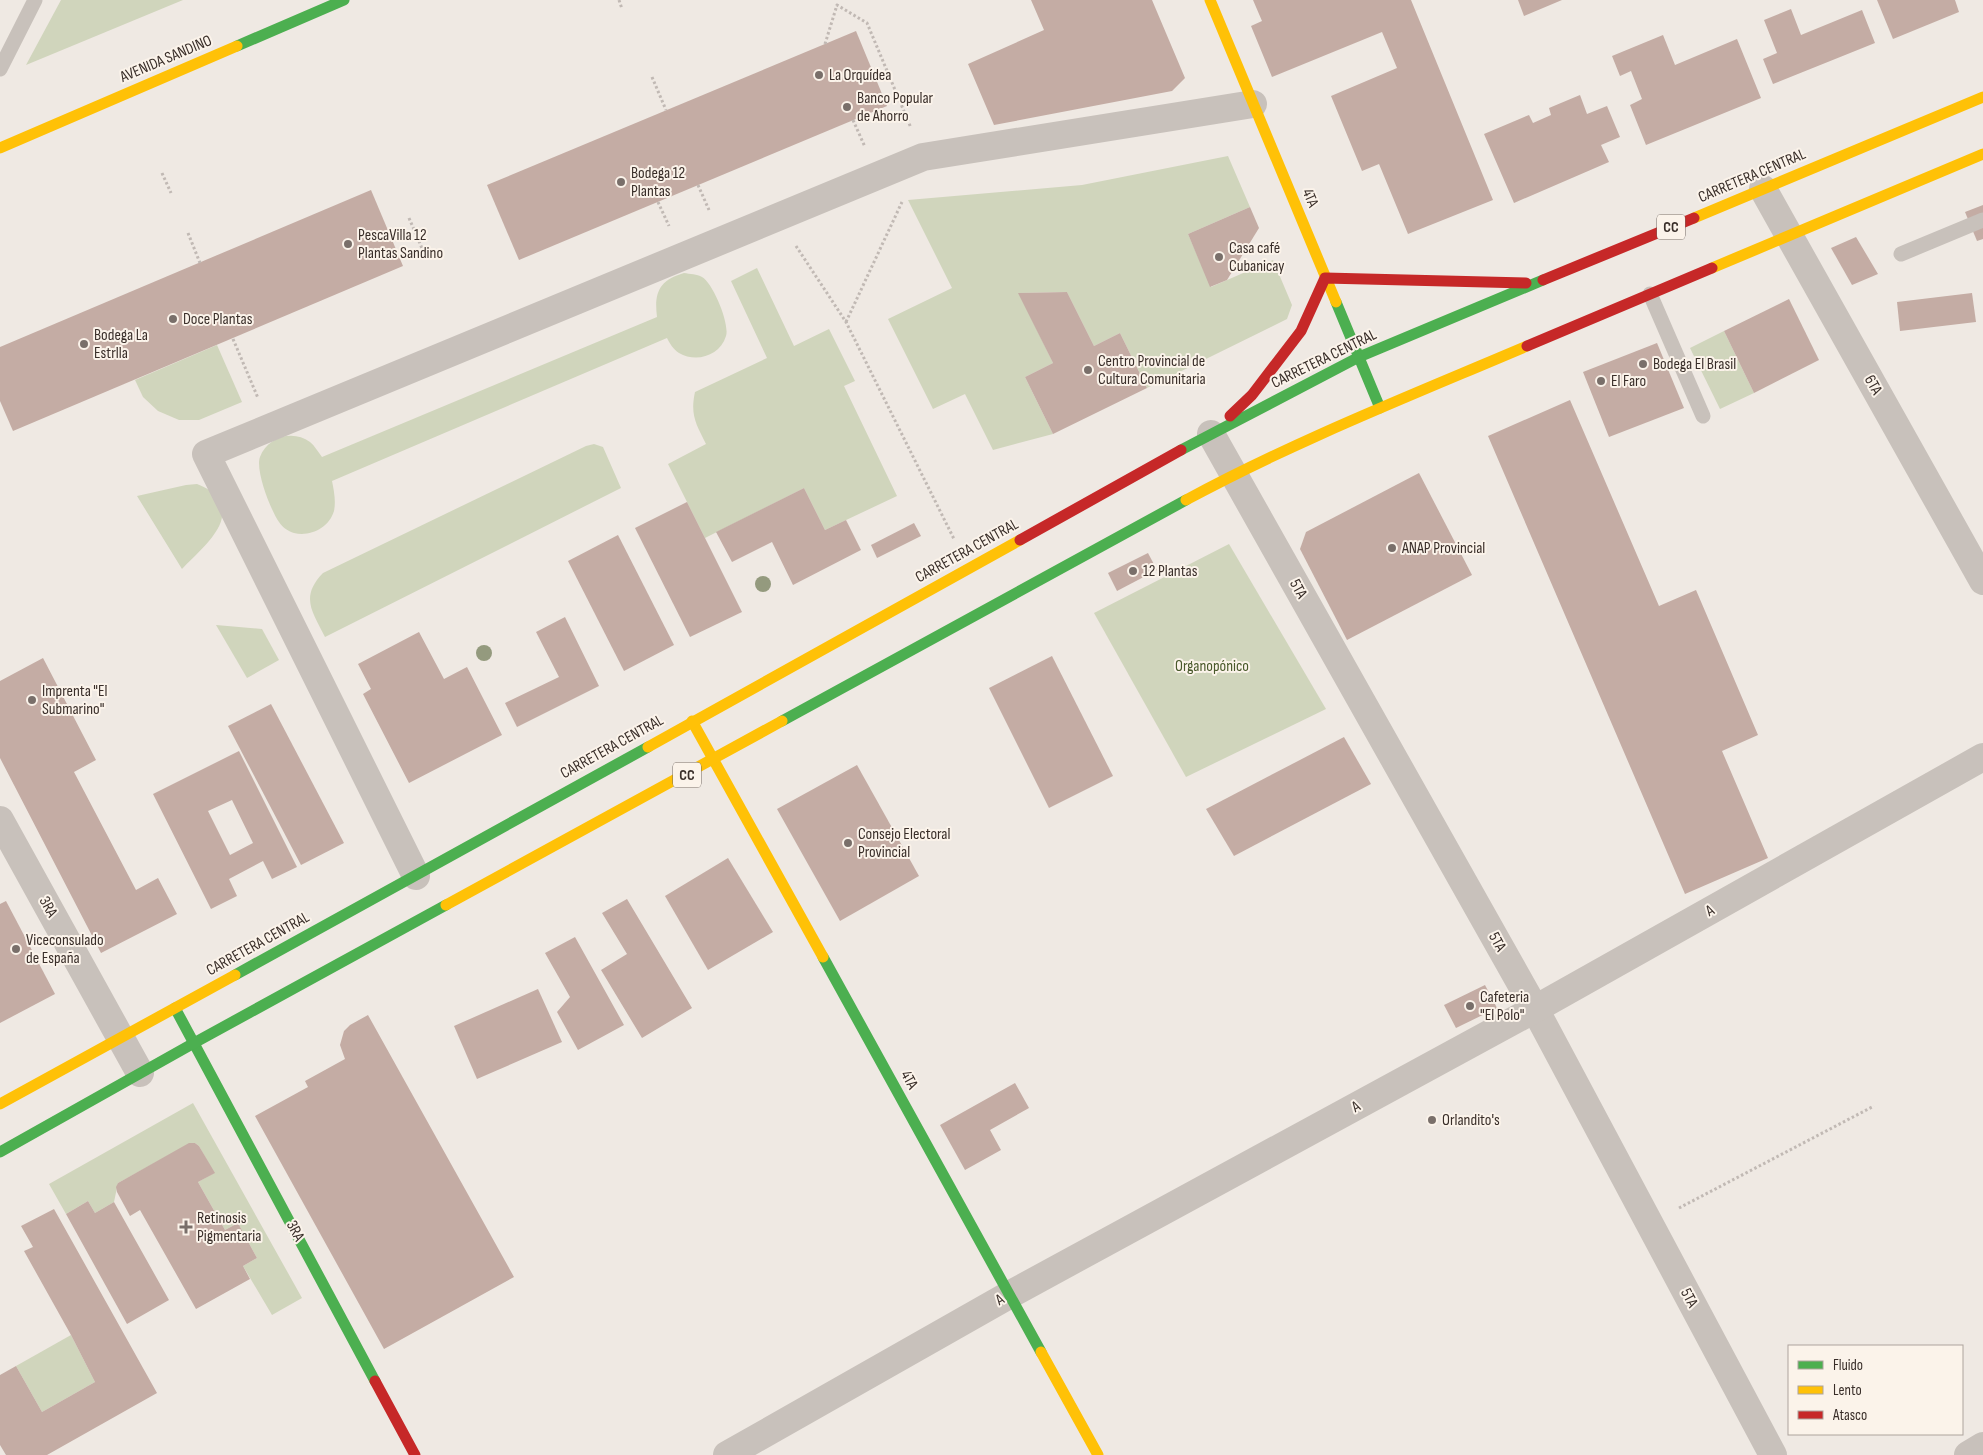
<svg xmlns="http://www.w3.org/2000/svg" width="1983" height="1455" font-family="'Sofia Sans Condensed',sans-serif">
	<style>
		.green { fill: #d0d5bc }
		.building { fill: #c4aca4; fill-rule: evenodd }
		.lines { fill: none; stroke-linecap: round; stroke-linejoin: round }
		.path { stroke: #c1b9b4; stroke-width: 3; stroke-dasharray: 2.5 2.5; stroke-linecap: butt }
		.lane { stroke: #c8c1bb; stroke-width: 15 }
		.street { stroke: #c8c1bb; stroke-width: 28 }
		.fast { stroke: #4caf50; stroke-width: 11 }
		.slow { stroke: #ffc107; stroke-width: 11 }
		.jam { stroke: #c62828; stroke-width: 11 }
		.tree { fill: #949a7e }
		.poi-dot { fill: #796f6a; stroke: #fbf3ea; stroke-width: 2 }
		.labels { text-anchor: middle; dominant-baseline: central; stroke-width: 4; stroke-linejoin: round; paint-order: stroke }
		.shield { fill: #fbf3ea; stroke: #736963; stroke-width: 1 }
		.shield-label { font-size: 15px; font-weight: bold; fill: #392e29 }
		.street-label { font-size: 16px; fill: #392e29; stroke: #fbf3ea }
		.poi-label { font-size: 16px; fill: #392e29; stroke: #fbf3ea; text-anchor: start }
		.park-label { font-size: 16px; fill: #49592b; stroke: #fbf3ea }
	</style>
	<rect width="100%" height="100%" fill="#efe9e3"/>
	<g class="green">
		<path d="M61,0h122l-157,65z"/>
		<path d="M1228,156l22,51 -62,27 23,53 62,-27 19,45 -5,14 -140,69 -27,-55 -26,13 -27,-54 -48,1 34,70 -28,14 28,57 -60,16 -28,-56 -32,15 -45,-90 64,-31 -44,-88 174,-15z"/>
		<path d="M757,268l37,78 35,-17 26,52 -11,5 53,110 -72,34 -21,-42 -99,50 -37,-74 38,-20c-10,-20 -16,-29 -11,-52l72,-34 -36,-77z"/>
		<path d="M684,273c6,1 13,1 18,4 11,6 28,47 24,59 -6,20 -30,27 -47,17 -6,-4 -9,-9 -12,-15l-335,143c2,10 4,20 2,30 -5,17 -24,26 -40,22 -6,-2 -12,-6 -15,-11 -8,-11 -24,-52 -19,-65 7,-20 33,-28 50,-15 5,4 8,10 12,15l335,-140c-3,-24 2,-37 27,-44z"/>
		<path d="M1724,331l30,62 -34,16 -30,-61z"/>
		<path d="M217,345l25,57 -43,18h-20l-21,-9 -15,-14 -8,-17z"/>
		<path d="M594,444l9,3 18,41 -296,149c-13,-26 -25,-40 -2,-64l263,-127z"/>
		<path d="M197,484c10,4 16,7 20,17 2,4 4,8 5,11 3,19 -29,45 -40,57l-45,-73 49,-11z"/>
		<path d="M1229,544l97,165 -140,68 -92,-164z"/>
		<path d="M216,625l46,4 17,31 -32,18z"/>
		<path d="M193,1103l109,195 -30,17 -29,-49 14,-8 -19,-35 -13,7 -27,-48 16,-9 -15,-27 -4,-3 -6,1 -71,39 -4,19 -19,11 -7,-12 -22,13 -17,-30z"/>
		<path d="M71,1335l24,47 -53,30 -26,-46z"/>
	</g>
	<g class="building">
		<path d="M1031,0h121l33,78 -13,13 -178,34 -26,-61 76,-34z"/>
		<path d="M1253,0h158l82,200 -85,34 -29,-70 -17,7 -31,-75 66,-28 -15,-36 -110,45 -21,-51 11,-5z"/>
		<path d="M1518,0h44l-38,16z"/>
		<path d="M1877,0h78l4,12 -66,27z"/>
		<path d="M1791,9l10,26 61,-25 13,33 -102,41 -10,-25 14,-6 -13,-33z"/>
		<path d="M856,31l31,75 -368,154 -32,-75z"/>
		<path d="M1663,35l12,30 62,-26 24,59 -115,47 -16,-40 12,-6 -11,-28 -11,5 -8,-20z"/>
		<path d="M1580,95l7,19 20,-8 13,31 -19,8 8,17 -95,41 -30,-69 45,-19 4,8 18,-8 -2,-7z"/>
		<path d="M371,190l32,76 -390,165 -13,-30v-54z"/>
		<path d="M1983,205v34l-6,2 -12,-29z"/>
		<path d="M1250,207l9,21 -32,52 -17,7 -22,-53z"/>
		<path d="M1856,237l22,37 -26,11 -21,-37z"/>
		<path d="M1067,292l27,54 26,-13 27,55 -94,46 -28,-57 28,-14 -35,-70z"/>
		<path d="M1972,293l4,29 -76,9 -3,-29z"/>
		<path d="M1789,299l30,61 -65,33 -30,-62z"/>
		<path d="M1657,343l27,65 -75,29 -26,-65z"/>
		<path d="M1570,400l89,206 37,-16 62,145 -36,16 46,107 -83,36 -197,-458z"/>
		<path d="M1419,473l53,102 -125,65 -47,-91 6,-17z"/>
		<path d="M804,488l21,42 21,-10 15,30 -68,35 -21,-43 -40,20 -16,-30z"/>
		<path d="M687,502l55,110 -52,25 -55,-109z"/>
		<path d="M914,523l7,13 -44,22 -6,-13z"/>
		<path d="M618,535l56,110 -50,26 -56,-110z"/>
		<path d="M1148,553l9,17 -40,21 -9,-18z"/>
		<path d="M565,617l34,69 -82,41 -12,-24 54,-26 -23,-45z"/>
		<path d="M419,632l25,47 23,-12 35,68 -93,48 -46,-89 8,-5 -13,-25z"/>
		<path d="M1052,656l61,120 -64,32 -60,-120z"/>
		<path d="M43,658l53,102 -22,12 62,118 22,-12 19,36 -76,39 -101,-195v-77z"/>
		<path d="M271,704l73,139 -43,22 -73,-139z"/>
		<path d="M1344,737l27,47 -137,72 -28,-47z"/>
		<path d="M239,751l58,116 -25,12 -9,-18 -34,18 8,17 -26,13 -58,-115zM232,800l21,43 -23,12 -22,-44z"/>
		<path d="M857,765l62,111 -79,45 -63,-112z"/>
		<path d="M728,858l45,74 -65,38 -43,-74z"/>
		<path d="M627,899l65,109 -50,30 -41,-68 26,-16 -25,-41z"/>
		<path d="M6,901l49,93 -55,29v-119z"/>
		<path d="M575,937l49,88 -46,25 -21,-38 13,-15 -25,-44z"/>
		<path d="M1485,985l12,23 -41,20 -12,-23z"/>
		<path d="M538,989l24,53 -85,37 -23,-53z"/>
		<path d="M368,1015l146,262 -130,72 -129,-233 53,-29 -3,-6 40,-22 -5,-14 4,-14 6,-6z"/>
		<path d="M1015,1083l14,25 -39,22 11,20 -36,20 -25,-45z"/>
		<path d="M189,1143h6l4,3 16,27 -17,9 27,48 13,-7 19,35 -14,8 7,13 -54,30 -56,-99 -10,6 -13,-24 -1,-5 2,-4z"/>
		<path d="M88,1201l7,12 19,-11 55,98 -42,24 -61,-110z"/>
		<path d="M54,1209l103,184 -110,62h-41l-6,-10v-70l16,-9 26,46 53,-30 -24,-47 -47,-84 9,-4 -12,-21z"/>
	</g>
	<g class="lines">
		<g class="path">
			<path d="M619,0l3,9"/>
			<path d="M825,44l12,-39 30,18 44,105"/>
			<path d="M652,77l14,33"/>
			<path d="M853,120l12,27"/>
			<path d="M162,173l9,20"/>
			<path d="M698,185l11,25"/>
			<path d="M658,202l11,24"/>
			<path d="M409,218l15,35"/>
			<path d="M188,233l12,30"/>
			<path d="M796,246l50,76 108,217"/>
			<path d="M846,322l56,-120"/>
			<path d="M233,339l25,59"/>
			<path d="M1679,1208l195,-102"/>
		</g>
		<g class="lane">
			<path d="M0,69l35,-69"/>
			<path d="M1901,254l82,-34"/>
			<path d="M1650,294l53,122"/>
		</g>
		<g class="street">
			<path d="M1763,189l220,392"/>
			<path d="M1211,434l324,575 238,446"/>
			<path d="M0,820l140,253"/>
			<path d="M416,876l-210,-422 717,-297 330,-53"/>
			<path d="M727,1455l282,-160 526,-286 448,-252"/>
			<path d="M1968,1455l15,-9"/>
		</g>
		<g class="fast">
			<path d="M237,46l107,-46"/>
			<path d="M1336,302l44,106"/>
			<path d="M1181,450l178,-93 184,-77"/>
			<path d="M782,721l404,-221"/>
			<path d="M823,957l218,395"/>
			<path d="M235,975l413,-228"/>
			<path d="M175,1008l200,373"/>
			<path d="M0,1152l194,-109 252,-138"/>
		</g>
		<g class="slow">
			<path d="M1210,0l126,302"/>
			<path d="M0,148l237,-102"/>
			<path d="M1694,218l289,-121"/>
			<path d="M1712,268l271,-114"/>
			<path d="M1186,500c109,-59 226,-105 341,-154"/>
			<path d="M692,721l131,236"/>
			<path d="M648,747l372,-207"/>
			<path d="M446,905l336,-184"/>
			<path d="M0,1104l235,-129"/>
			<path d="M1041,1352l57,103"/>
		</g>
		<g class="jam">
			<path d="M1543,280l151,-62"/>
			<path d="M1527,346l185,-78"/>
			<path d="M1230,416l22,-21 49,-64 24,-53 201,5"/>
			<path d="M1020,540l161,-90"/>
			<path d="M375,1381l40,74"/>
		</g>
	</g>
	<g class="tree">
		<circle cx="763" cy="584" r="8"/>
		<circle cx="484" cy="653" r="8"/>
	</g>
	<g class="poi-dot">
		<circle cx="819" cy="75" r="5"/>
		<circle cx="847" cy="107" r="5"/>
		<circle cx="621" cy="182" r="5"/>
		<circle cx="348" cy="244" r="5"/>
		<circle cx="1219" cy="257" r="5"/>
		<circle cx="173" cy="319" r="5"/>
		<circle cx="84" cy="344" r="5"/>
		<circle cx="1643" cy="364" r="5"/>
		<circle cx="1088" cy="370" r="5"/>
		<circle cx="1601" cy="381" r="5"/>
		<circle cx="1392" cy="548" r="5"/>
		<circle cx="1133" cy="571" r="5"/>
		<circle cx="32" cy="700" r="5"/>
		<circle cx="848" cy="843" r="5"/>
		<circle cx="16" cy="949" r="5"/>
		<circle cx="1470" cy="1006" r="5"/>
		<circle cx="1432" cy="1120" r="5"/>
		<path d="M183.5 1219.5h5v5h5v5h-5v5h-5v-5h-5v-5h5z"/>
	</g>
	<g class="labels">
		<g class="shield">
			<rect x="1657" y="214.5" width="28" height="25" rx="4"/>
			<rect x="673" y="762.5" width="28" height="25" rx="4"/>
		</g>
		<g class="shield-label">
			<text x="1671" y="227">CC</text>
			<text x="687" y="775">CC</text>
		</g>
		<g class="street-label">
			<text transform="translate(166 59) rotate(-23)">AVENIDA SANDINO</text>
			<text transform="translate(1752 176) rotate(-23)">CARRETERA CENTRAL</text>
			<text transform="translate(1310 198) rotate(67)">4TA</text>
			<text transform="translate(1324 359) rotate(-26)">CARRETERA CENTRAL</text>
			<text transform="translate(1873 385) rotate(61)">6TA</text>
			<text transform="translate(967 551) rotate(-29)">CARRETERA CENTRAL</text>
			<text transform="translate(1298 589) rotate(61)">5TA</text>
			<text transform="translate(612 747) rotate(-29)">CARRETERA CENTRAL</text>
			<text transform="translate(48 907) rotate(61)">3RA</text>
			<text transform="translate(1710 911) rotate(-29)">A</text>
			<text transform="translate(1497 942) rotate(61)">5TA</text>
			<text transform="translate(258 944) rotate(-29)">CARRETERA CENTRAL</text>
			<text transform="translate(909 1080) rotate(61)">4TA</text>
			<text transform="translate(1356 1107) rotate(-29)">A</text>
			<text transform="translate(295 1231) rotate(62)">3RA</text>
			<text transform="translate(1689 1298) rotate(62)">5TA</text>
			<text transform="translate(1000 1300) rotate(-30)">A</text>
		</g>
		<g class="poi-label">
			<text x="829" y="75">La Orquídea</text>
			<text x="857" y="98">Banco Popular<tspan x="857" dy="18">de Ahorro</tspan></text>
			<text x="631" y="173">Bodega 12<tspan x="631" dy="18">Plantas</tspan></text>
			<text x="358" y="235">PescaVilla 12<tspan x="358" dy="18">Plantas Sandino</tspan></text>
			<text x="1229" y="248">Casa café<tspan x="1229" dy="18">Cubanicay</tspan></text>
			<text x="183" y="319">Doce Plantas</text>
			<text x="94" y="335">Bodega La<tspan x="94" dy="18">Estrlla</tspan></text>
			<text x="1098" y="361">Centro Provincial de<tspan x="1098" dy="18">Cultura Comunitaria</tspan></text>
			<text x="1653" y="364">Bodega El Brasil</text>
			<text x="1611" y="381">El Faro</text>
			<text x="1402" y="548">ANAP Provincial</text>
			<text x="1143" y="571">12 Plantas</text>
			<text x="42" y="691">Imprenta "El<tspan x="42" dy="18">Submarino"</tspan></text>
			<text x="858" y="834">Consejo Electoral<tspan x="858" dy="18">Provincial</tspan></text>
			<text x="26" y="940">Viceconsulado<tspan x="26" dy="18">de España</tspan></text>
			<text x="1480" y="997">Cafeteria<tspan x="1480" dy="18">"El Polo"</tspan></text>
			<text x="1442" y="1120">Orlandito's</text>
			<text x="197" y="1218">Retinosis<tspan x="197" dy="18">Pigmentaria</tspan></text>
		</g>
		<g class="park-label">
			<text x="1212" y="666">Organopónico</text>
		</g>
	</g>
	<rect x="1788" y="1345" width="175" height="90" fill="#fbf3ea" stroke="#ada49d"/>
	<rect x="1798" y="1361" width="25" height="8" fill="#4caf50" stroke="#ada49d"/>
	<text x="1833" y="1370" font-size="15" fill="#392e29">Fluido</text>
	<rect x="1798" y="1386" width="25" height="8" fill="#ffc107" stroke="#ada49d"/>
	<text x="1833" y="1395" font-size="15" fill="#392e29">Lento</text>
	<rect x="1798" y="1411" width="25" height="8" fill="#c62828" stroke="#ada49d"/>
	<text x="1833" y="1420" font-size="15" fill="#392e29">Atasco</text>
</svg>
